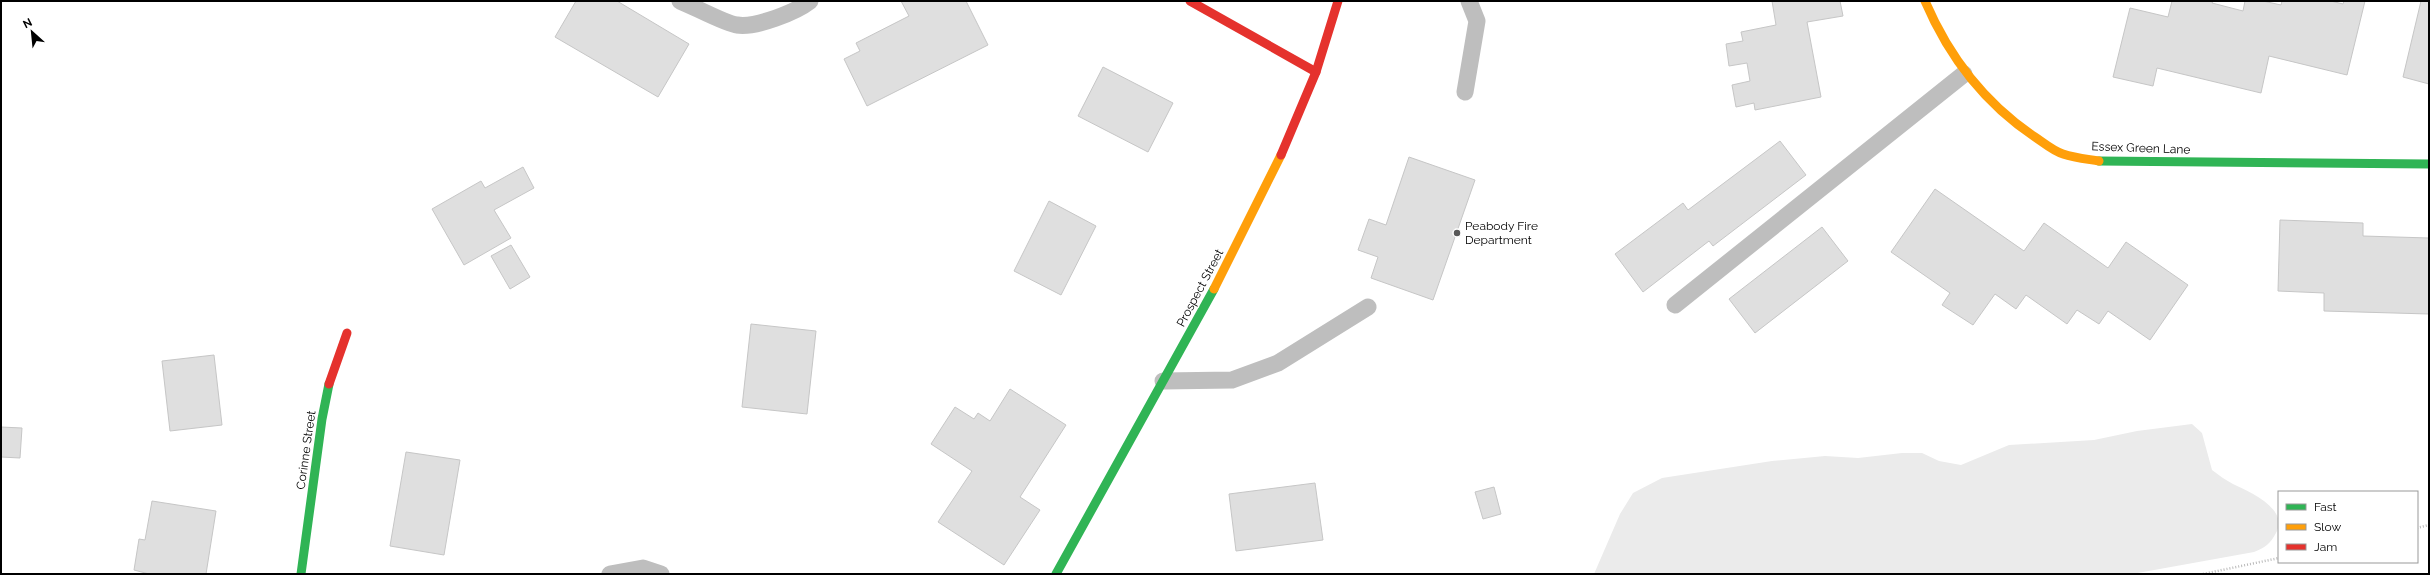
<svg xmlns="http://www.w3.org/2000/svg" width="2430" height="575" font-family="Raleway,sans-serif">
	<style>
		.green { fill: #ebebeb }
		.building { fill: #dfdfdf; stroke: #c6c6c6 }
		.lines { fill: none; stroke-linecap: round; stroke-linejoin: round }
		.path { stroke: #b9b9b9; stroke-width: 2.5; stroke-dasharray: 1 2; stroke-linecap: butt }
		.lane { stroke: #bebebe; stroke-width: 17 }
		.fast { stroke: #30b455; stroke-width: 9 }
		.slow { stroke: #ff9f0a; stroke-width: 9 }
		.jam { stroke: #e5322d; stroke-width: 9 }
		.poi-dot { fill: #595959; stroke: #fff; stroke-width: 1.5 }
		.labels { text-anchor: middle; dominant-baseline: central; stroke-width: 3; stroke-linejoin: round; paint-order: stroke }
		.street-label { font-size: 12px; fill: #000; stroke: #fff }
		.poi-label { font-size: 12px; fill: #000; stroke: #fff; text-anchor: start }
	</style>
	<rect width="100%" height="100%" fill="#fff"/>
	<path class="green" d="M2192,424l10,9 10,37c7,5 13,10 21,14 15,7 57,25 43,49 -6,11 -10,14 -22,19l-122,22h-538l26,-60 13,-21 29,-15 110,-17 53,-5 33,2 44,-5h20l17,8 22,4 48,-20 85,-5 43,-9z"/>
	<g class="building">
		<path d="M576,1h41l72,43 -31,53 -103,-60z"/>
		<path d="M901,1h65l22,44 -121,61 -23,-47 16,-8 -4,-8 53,-27z"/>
		<path d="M1772,1h68l3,15 -36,6 14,75 -66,13 -1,-7 -18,4 -4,-22 18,-4 -3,-18 -18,3 -3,-22 17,-3 -2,-9 35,-7z"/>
		<path d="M2172,1h41l-1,2 31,8 2,-10h18l18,4 1,-4h49l12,3 1,-3h21l-18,74 -78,-19 -8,37 -104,-25 -4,18 -40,-9 17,-69 38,9z"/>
		<path d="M2421,1h8v83l-26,-7z"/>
		<path d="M1103,67l70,36 -25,49 -70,-36z"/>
		<path d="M1780,141l26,34 -93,71 -4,-5 -66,51 -28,-38 68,-51 5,7z"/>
		<path d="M1409,157l66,23 -42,120 -62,-22 7,-21 -20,-7 11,-31 17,6z"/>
		<path d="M523,167l11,21 -40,22 17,28 -47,27 -32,-56 49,-28 4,7z"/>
		<path d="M1935,189l89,62 20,-28 64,45 18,-26 62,43 -38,55 -42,-29 -9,13 -22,-14 -10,14 -41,-29 -10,14 -21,-15 -22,31 -31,-20 8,-12 -59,-41z"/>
		<path d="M1049,201l47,25 -35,69 -47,-24z"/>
		<path d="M2280,220l83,3v13l66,2v76l-105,-3v-18l-46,-2z"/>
		<path d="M1822,227l26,34 -93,72 -26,-34z"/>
		<path d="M511,245l19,32 -20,12 -19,-33z"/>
		<path d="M751,324l65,7 -9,83 -65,-7z"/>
		<path d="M214,355l8,70 -52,6 -8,-70z"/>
		<path d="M1010,389l56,36 -46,72 20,13 -36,55 -66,-43 34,-51 -41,-27 24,-37 19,12 4,-6 12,8z"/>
		<path d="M1,427l21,1 -2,30 -19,-1z"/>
		<path d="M406,452l54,8 -16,95 -54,-9z"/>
		<path d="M1315,483l8,57 -87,11 -7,-57z"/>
		<path d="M1494,487l7,27 -18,5 -8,-27z"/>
		<path d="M152,501l64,10 -10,63h-57l-15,-4 5,-31 6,1z"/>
	</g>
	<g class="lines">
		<g class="path">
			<path d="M2417,528l12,-3"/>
			<path d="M2203,574l76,-16"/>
		</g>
		<g class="lane">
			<path d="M680,1c13,5 46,23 57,24 19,3 59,-13 73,-24"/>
			<path d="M1465,92l12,-71 -8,-20"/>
			<path d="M1675,305l289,-231"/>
			<path d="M1163,381l69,-1 46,-17 90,-56"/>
			<path d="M610,574l33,-6 18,6"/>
		</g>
		<g class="fast">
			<path d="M2099,161l330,3"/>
			<path d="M301,574l21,-155 7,-35"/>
			<path d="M1056,574l158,-285"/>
		</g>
		<g class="slow">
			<path d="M1925,1c24,56 59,102 110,136 9,6 18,14 28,17 12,4 24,5 36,7"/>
			<path d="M1214,289l67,-134"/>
		</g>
		<g class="jam">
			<path d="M1190,1l126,71"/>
			<path d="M1281,155l35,-83 22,-71"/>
			<path d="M329,384l18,-51"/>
		</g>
	</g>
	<circle class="poi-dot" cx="1457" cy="233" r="4"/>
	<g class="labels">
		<g class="street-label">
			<text transform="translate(2141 148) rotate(2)">Essex Green Lane</text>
			<text transform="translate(1200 288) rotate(-62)">Prospect Street</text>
			<text transform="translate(306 450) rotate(-82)">Corinne Street</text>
		</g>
		<g class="poi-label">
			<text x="1465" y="226">Peabody Fire<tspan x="1465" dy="14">Department</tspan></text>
		</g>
	</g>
	<rect width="2430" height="575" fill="none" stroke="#000000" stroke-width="4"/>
	<rect x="2278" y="491" width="140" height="72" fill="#ffffff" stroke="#999999"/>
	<rect x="2286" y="504" width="20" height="6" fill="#30b455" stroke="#999999"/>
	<text x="2314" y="511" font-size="12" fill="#000000">Fast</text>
	<rect x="2286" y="524" width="20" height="6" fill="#ff9f0a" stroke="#999999"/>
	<text x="2314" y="531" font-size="12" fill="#000000">Slow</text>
	<rect x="2286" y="544" width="20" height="6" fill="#e5322d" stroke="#999999"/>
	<text x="2314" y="551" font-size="12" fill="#000000">Jam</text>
	<g transform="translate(32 32) rotate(333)" stroke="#ffffff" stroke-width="3" paint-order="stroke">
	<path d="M0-3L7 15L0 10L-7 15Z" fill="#000000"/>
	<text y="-6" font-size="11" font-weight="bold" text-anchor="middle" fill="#000000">N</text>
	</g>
</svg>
